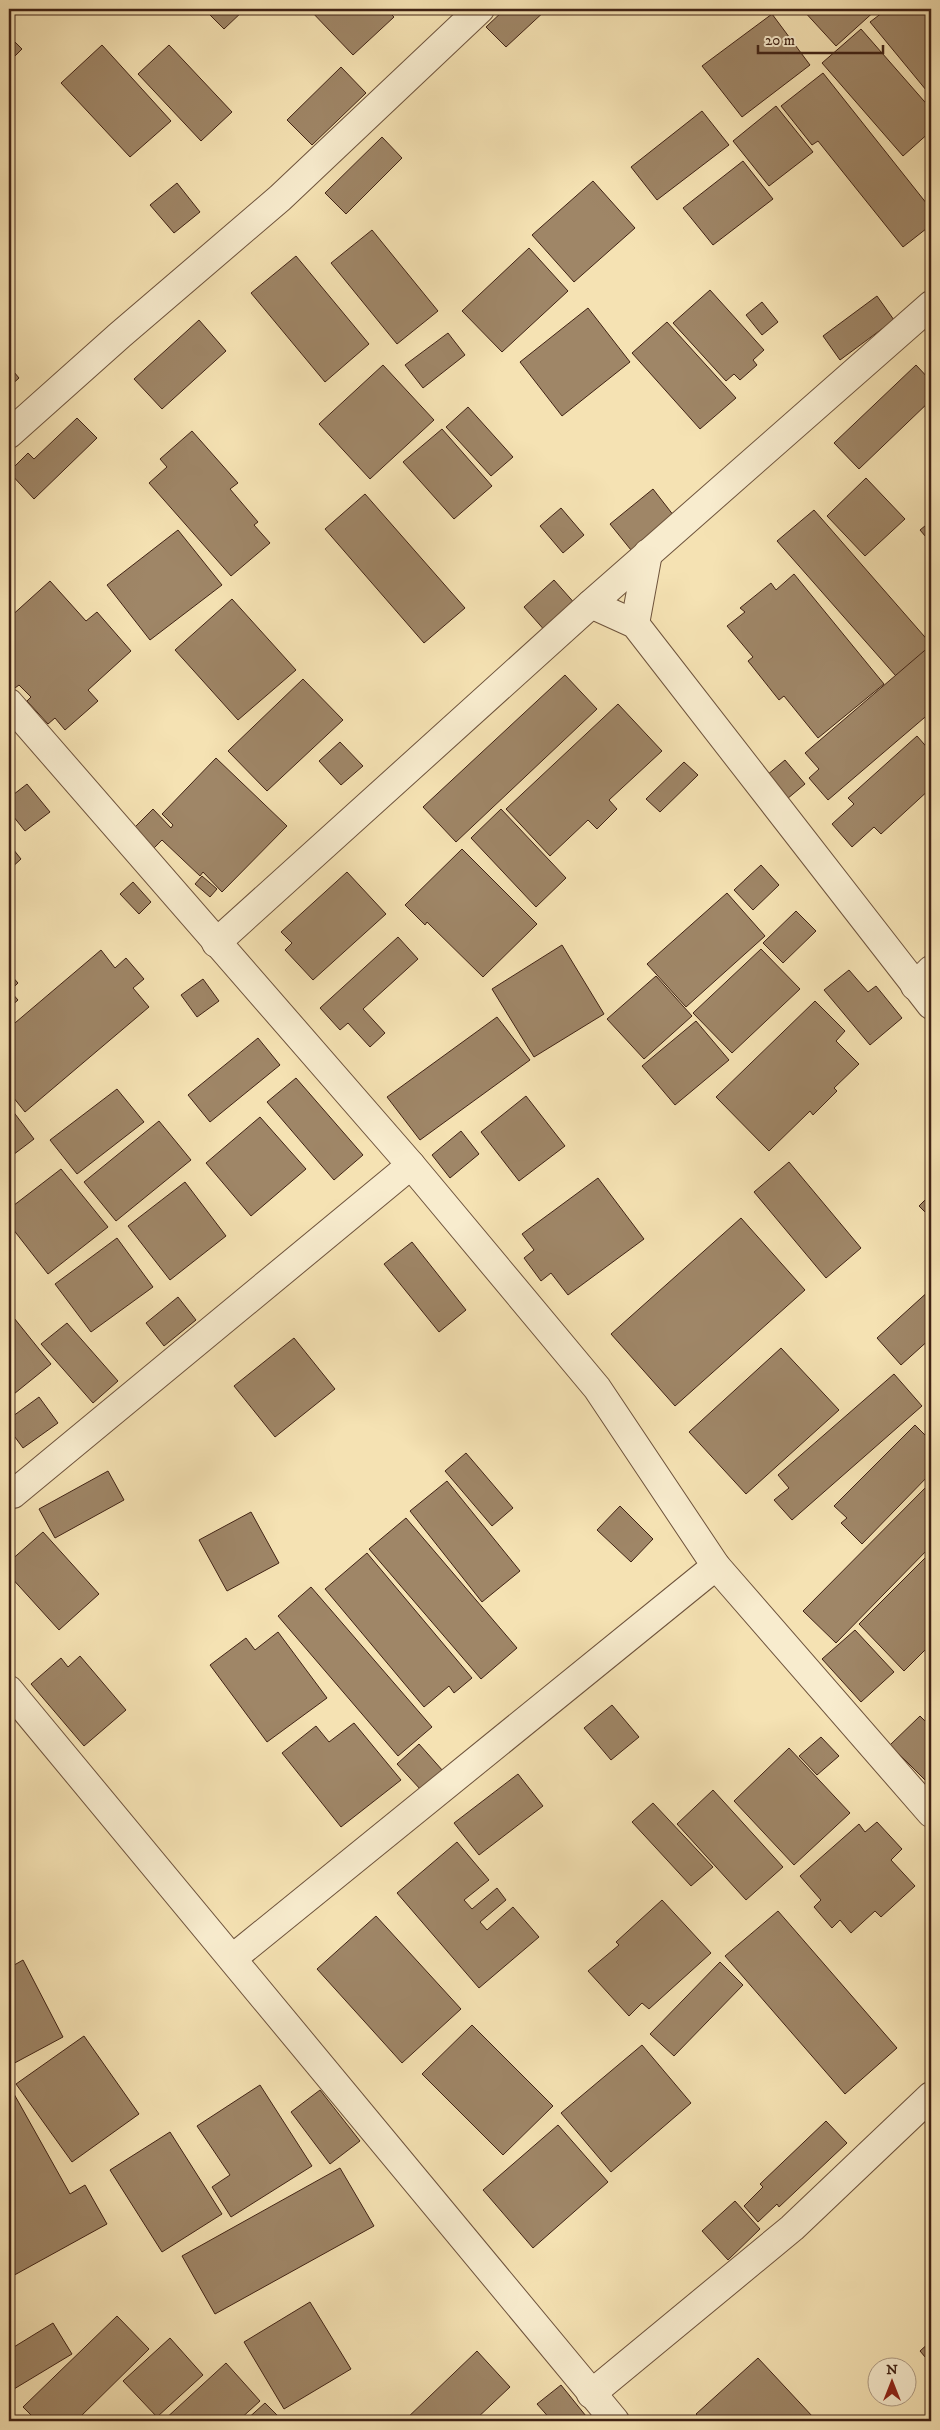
<svg xmlns="http://www.w3.org/2000/svg" width="940" height="2430" font-family="'IM FELL DW Pica',serif">
	<style>
		.building { fill: #9f8667; stroke: #412315 }
		.lines { fill: none; stroke-linecap: round; stroke-linejoin: round }
		.minor-casing { stroke: #6e533c; stroke-width: 30 }
		.minor { stroke: #f8ecce; stroke-width: 28 }
	</style>
	<rect width="100%" height="100%" fill="#f5e2b3"/>
	<filter id="stains"><feTurbulence type="fractalNoise" baseFrequency=".004" numOctaves="4"/><feColorMatrix values="0 0 0 0 .2 0 0 0 0 .09 0 0 0 0 .02 0 0 0 .5 -.17"/></filter>
	<radialGradient id="worn" r=".72"><stop offset=".6" stop-color="#630" stop-opacity="0"/><stop offset="1" stop-color="#630" stop-opacity=".3"/></radialGradient>
	<g class="building">
		<path d="M204,9h41l-21,20z"/>
		<path d="M309,9h77l8,8 -41,38z"/>
		<path d="M505,9h42l-41,38 -20,-20z"/>
		<path d="M802,9h75l-41,37z"/>
		<path d="M887,9h39l5,6v81l-61,-74z"/>
		<path d="M772,14l38,51 -68,52 -40,-51z"/>
		<path d="M861,29l70,80v22l-28,25 -81,-93z"/>
		<path d="M9,36l13,13 -13,13z"/>
		<path d="M102,45l69,76 -41,36 -69,-74z"/>
		<path d="M169,45l63,67 -31,29 -63,-67z"/>
		<path d="M341,67l25,26 -54,52 -25,-25z"/>
		<path d="M823,73l108,136v16l-28,22 -85,-106 -6,4 -31,-39z"/>
		<path d="M776,106l37,46 -44,34 -36,-45z"/>
		<path d="M702,111l27,34 -72,55 -26,-33z"/>
		<path d="M382,137l20,21 -56,56 -21,-21z"/>
		<path d="M743,161l30,38 -60,46 -30,-37z"/>
		<path d="M593,181l42,47 -61,54 -42,-47z"/>
		<path d="M177,183l23,29 -26,21 -24,-28z"/>
		<path d="M372,230l66,81 -41,33 -66,-81z"/>
		<path d="M529,248l39,43 -66,61 -40,-41z"/>
		<path d="M296,256l73,88 -44,38 -74,-89z"/>
		<path d="M710,290l54,60 -11,10 4,5 -17,15 -6,-6 -8,7 -53,-58z"/>
		<path d="M877,296l17,24 -54,40 -17,-24z"/>
		<path d="M762,302l16,20 -16,13 -16,-20z"/>
		<path d="M588,308l42,54 -68,54 -42,-54z"/>
		<path d="M199,320l27,31 -64,58 -28,-30z"/>
		<path d="M667,322l69,76 -36,31 -68,-76z"/>
		<path d="M448,333l17,22 -42,33 -18,-23z"/>
		<path d="M383,365l51,55 -64,59 -51,-55z"/>
		<path d="M916,365l15,16v19l-72,69 -25,-26z"/>
		<path d="M9,366l10,12 -10,9z"/>
		<path d="M468,407l45,50 -22,19 -45,-49z"/>
		<path d="M77,418l20,20 -63,61 -25,-27 19,-19 6,6z"/>
		<path d="M442,429l50,57 -38,33 -51,-57z"/>
		<path d="M192,431l46,52 -8,6 28,33 -4,3 16,18 -39,33 -82,-93 18,-16 -7,-8z"/>
		<path d="M866,478l39,41 -40,37 -38,-40z"/>
		<path d="M653,489l21,27 -43,34 -21,-26z"/>
		<path d="M365,494l100,114 -41,35 -99,-114z"/>
		<path d="M561,508l23,27 -21,18 -23,-27z"/>
		<path d="M814,510l117,134v16l-28,24 -126,-143z"/>
		<path d="M931,521v22l-11,-13z"/>
		<path d="M178,530l44,55 -72,55 -43,-55z"/>
		<path d="M794,574l90,110 -66,54 -34,-42 -5,4 -31,-39 5,-4 -26,-31 18,-14 -5,-4 31,-25 5,7z"/>
		<path d="M554,580l23,26 -30,27 -23,-26z"/>
		<path d="M50,581l36,40 11,-9 34,39 -43,39 10,11 -33,29 -10,-12 -7,6 -21,-23 4,-4 -12,-12 -4,3 -6,-7v-63z"/>
		<path d="M232,599l64,71 -58,50 -63,-70z"/>
		<path d="M931,645v67l-103,88 -19,-22 10,-9 -14,-16z"/>
		<path d="M565,675l32,34 -141,133 -33,-35z"/>
		<path d="M303,679l40,41 -76,71 -39,-40z"/>
		<path d="M618,704l44,47 -53,49 8,9 -20,20 -9,-9 -38,36 -44,-47z"/>
		<path d="M917,736l14,16v36l-50,46 -7,-7 -22,20 -20,-23 22,-20 -6,-6z"/>
		<path d="M340,742l23,24 -22,19 -22,-24z"/>
		<path d="M216,758l71,68 -65,66 -19,-20 -3,4 -38,-36 -14,14 -20,-20 25,-25 18,19 2,-3 -11,-11z"/>
		<path d="M785,760l20,24 -24,20 -20,-24z"/>
		<path d="M684,762l14,13 -38,37 -14,-13z"/>
		<path d="M27,784l23,28 -25,19 -16,-20v-13z"/>
		<path d="M501,809l65,69 -30,29 -65,-69z"/>
		<path d="M9,844l12,15 -12,11z"/>
		<path d="M462,849l75,75 -54,53 -56,-55 -2,3 -20,-20z"/>
		<path d="M761,865l18,20 -26,25 -19,-20z"/>
		<path d="M347,872l39,42 -73,66 -28,-30 7,-7 -11,-11z"/>
		<path d="M202,876l15,13 -7,8 -15,-13z"/>
		<path d="M133,882l18,20 -12,12 -19,-20z"/>
		<path d="M727,893l38,43 -79,71 -39,-43z"/>
		<path d="M796,911l20,20 -33,32 -20,-20z"/>
		<path d="M398,937l20,22 -55,50 22,24 -15,14 -22,-24 -8,7 -20,-22z"/>
		<path d="M562,945l42,69 -70,43 -42,-68z"/>
		<path d="M761,949l39,40 -68,64 -39,-40z"/>
		<path d="M101,950l14,18 11,-10 18,21 -11,9 16,19 -124,105 -16,-20v-64z"/>
		<path d="M849,970l19,22 8,-6 26,32 -32,27 -46,-55z"/>
		<path d="M9,973l9,10 -8,8 8,9 -9,8z"/>
		<path d="M656,976l36,40 -48,43 -37,-40z"/>
		<path d="M203,979l16,22 -22,16 -16,-22z"/>
		<path d="M815,1001l30,30 -9,10 23,23 -25,24 3,3 -24,24 -3,-4 -41,40 -53,-54z"/>
		<path d="M497,1017l33,43 -110,80 -33,-43z"/>
		<path d="M696,1021l33,39 -54,45 -33,-39z"/>
		<path d="M258,1038l22,27 -70,57 -22,-27z"/>
		<path d="M296,1078l67,77 -29,25 -67,-78z"/>
		<path d="M117,1089l27,33 -67,52 -27,-34z"/>
		<path d="M526,1096l39,50 -46,35 -38,-49z"/>
		<path d="M9,1106l25,33 -25,19z"/>
		<path d="M260,1117l46,52 -55,47 -45,-53z"/>
		<path d="M159,1121l32,39 -75,61 -32,-39z"/>
		<path d="M461,1131l18,23 -29,24 -18,-23z"/>
		<path d="M789,1162l72,86 -35,30 -72,-86z"/>
		<path d="M61,1169l47,58 -60,47 -39,-50v-15z"/>
		<path d="M598,1178l46,61 -76,56 -17,-22 -10,8 -17,-23 10,-8 -12,-16z"/>
		<path d="M185,1182l41,54 -56,44 -42,-54z"/>
		<path d="M931,1194v24l-12,-12z"/>
		<path d="M741,1218l64,72 -130,116 -64,-72z"/>
		<path d="M117,1238l36,49 -62,45 -36,-48z"/>
		<path d="M412,1242l54,68 -27,22 -55,-68z"/>
		<path d="M931,1289v49l-30,27 -24,-27z"/>
		<path d="M178,1297l18,23 -32,26 -18,-23z"/>
		<path d="M10,1313l41,51 -42,34v-84z"/>
		<path d="M67,1323l51,58 -25,22 -52,-59z"/>
		<path d="M294,1338l41,51 -60,48 -41,-51z"/>
		<path d="M781,1348l58,62 -93,84 -57,-62z"/>
		<path d="M894,1374l28,32 -130,114 -18,-20 15,-12 -11,-13z"/>
		<path d="M39,1397l19,26 -35,25 -14,-19v-10z"/>
		<path d="M915,1425l16,16v32l-69,71 -21,-21 6,-5 -13,-12z"/>
		<path d="M466,1453l47,55 -21,18 -47,-55z"/>
		<path d="M108,1471l16,29 -69,38 -16,-29z"/>
		<path d="M447,1481l73,90 -38,31 -72,-91z"/>
		<path d="M931,1482v64l-95,97 -33,-32z"/>
		<path d="M620,1506l33,33 -22,23 -34,-32z"/>
		<path d="M251,1512l28,51 -52,28 -28,-51z"/>
		<path d="M406,1518l111,130 -36,31 -112,-130z"/>
		<path d="M43,1532l56,62 -40,36 -50,-55v-13z"/>
		<path d="M931,1552v92l-27,27 -45,-47z"/>
		<path d="M367,1553l105,125 -18,15 -5,-7 -25,21 -99,-118z"/>
		<path d="M311,1587l121,140 -34,29 -120,-140z"/>
		<path d="M855,1630l39,42 -33,30 -39,-43z"/>
		<path d="M278,1632l49,66 -60,44 -57,-77 36,-27 9,12z"/>
		<path d="M80,1656l46,54 -42,36 -53,-62 30,-26 7,9z"/>
		<path d="M612,1705l27,32 -28,23 -27,-32z"/>
		<path d="M920,1716l11,11v59l-41,-41z"/>
		<path d="M354,1723l47,57 -60,47 -59,-74 34,-27 13,16z"/>
		<path d="M821,1737l18,19 -22,19 -18,-19z"/>
		<path d="M419,1744l24,27 -22,19 -24,-26z"/>
		<path d="M789,1748l61,65 -56,52 -60,-64z"/>
		<path d="M518,1774l25,32 -64,49 -25,-32z"/>
		<path d="M713,1790l70,77 -37,33 -69,-76z"/>
		<path d="M653,1803l60,64 -22,19 -59,-64z"/>
		<path d="M877,1822l25,27 -11,11 24,26 -34,31 -6,-6 -24,22 -11,-13 -8,8 -18,-21 7,-7 -21,-24 59,-52 6,8z"/>
		<path d="M457,1842l32,38 -25,20 8,9 25,-21 9,12 -26,22 7,8 26,-23 26,30 -60,51 -82,-95z"/>
		<path d="M662,1900l49,53 -62,56 -7,-6 -13,13 -41,-45 31,-26 -3,-3z"/>
		<path d="M778,1911l119,137 -52,46 -120,-138z"/>
		<path d="M376,1916l85,93 -59,54 -85,-94z"/>
		<path d="M23,1960l40,77 -54,29v-98z"/>
		<path d="M720,1962l23,23 -69,71 -24,-22z"/>
		<path d="M472,2025l81,81 -50,49 -81,-81z"/>
		<path d="M84,2036l55,78 -67,48 -56,-78z"/>
		<path d="M642,2045l49,58 -80,69 -50,-59z"/>
		<path d="M260,2085l52,81 -81,51 -19,-30 18,-12 -33,-49z"/>
		<path d="M320,2090l40,51 -30,23 -39,-52z"/>
		<path d="M14,2094l56,100 15,-9 22,39 -98,54v-181z"/>
		<path d="M826,2121l21,22 -68,64 -2,-3 -19,18 -14,-16 19,-19 -3,-3z"/>
		<path d="M558,2125l50,57 -75,66 -50,-58z"/>
		<path d="M170,2132l52,82 -60,38 -52,-82z"/>
		<path d="M340,2168l34,58 -159,88 -33,-58z"/>
		<path d="M735,2201l25,28 -32,31 -26,-29z"/>
		<path d="M310,2302l41,67 -67,40 -40,-67z"/>
		<path d="M117,2316l32,33 -73,72h-39l-14,-14z"/>
		<path d="M53,2323l19,31 -63,38v-42z"/>
		<path d="M170,2338l33,37 -46,42 -34,-36z"/>
		<path d="M931,2341v23l-11,-13z"/>
		<path d="M477,2351l33,36 -36,34h-70z"/>
		<path d="M758,2358l55,59 -5,4h-105l-7,-7z"/>
		<path d="M226,2363l34,38 -22,20h-75z"/>
		<path d="M561,2385l29,36h-38l-15,-17z"/>
		<path d="M265,2403l18,18h-38z"/>
	</g>
	<g class="lines">
		<defs>
			<g id="minor">
				<path d="M9,434l111,-99 160,-137 200,-189"/>
				<path d="M591,604l44,20 296,381"/>
				<path d="M635,624l13,-71"/>
				<path d="M9,703l402,462 186,223 119,178 215,247"/>
				<path d="M216,943l375,-339 340,-299"/>
				<path d="M915,986l16,-16"/>
				<path d="M9,1489l4,5 398,-329"/>
				<path d="M9,1690l606,731"/>
				<path d="M233,1958l483,-392"/>
				<path d="M591,2394l201,-166 139,-132"/>
			</g>
		</defs>
		<use href="#minor" class="minor-casing"/>
		<use href="#minor" class="minor"/>
	</g>
	<rect width="940" height="2430" fill="none" stroke="#f5e2b3" stroke-width="30"/>
	<rect x="10" y="10" width="920" height="2410" fill="none" stroke="#412315" stroke-width="2.5"/>
	<rect x="15" y="15" width="910" height="2400" fill="none" stroke="#412315"/>
	<g transform="translate(892 2382)"><circle r="24" fill="#f8ecce" stroke="#af9c84"/>
	<path d="M0-4L9 19L0 12L-9 19Z" fill="#8f2418"/>
	<text y="-8" font-size="14" font-weight="bold" text-anchor="middle" fill="#412315">N</text>
	</g>
	<path d="M758 45v8h125v-8" fill="none" stroke="#412315" stroke-width="2.5"/>
	<text x="765" y="45" font-size="15" fill="#412315" stroke="#f8ecce" stroke-width="4" paint-order="stroke">20 m</text>
	<rect width="100%" height="100%" filter="url(#stains)"/>
	<rect width="100%" height="100%" fill="url(#worn)"/>
</svg>
